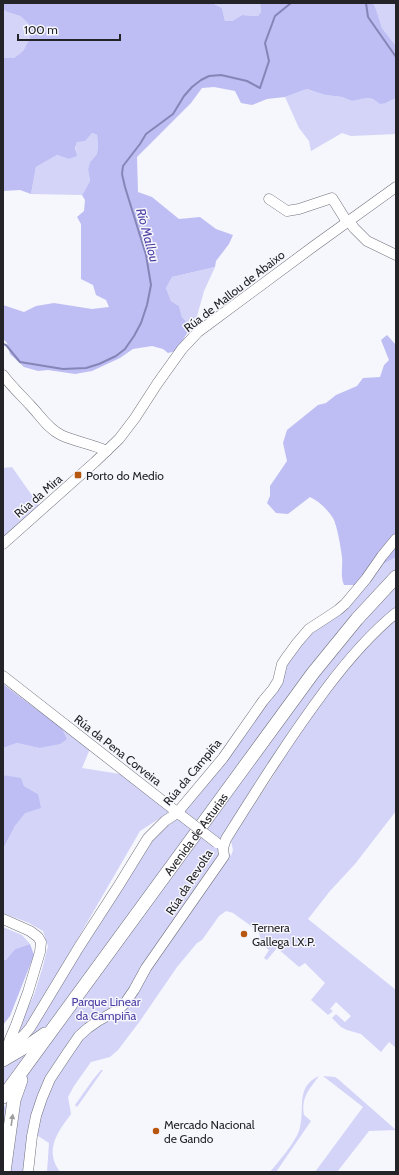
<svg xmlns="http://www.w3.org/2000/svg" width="399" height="1175" font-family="Cabin,sans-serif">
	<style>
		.green { fill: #d3d4f8 }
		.forest { fill: #bebef4 }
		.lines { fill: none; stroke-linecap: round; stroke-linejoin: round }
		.stream { stroke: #8585b8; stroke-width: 2 }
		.minor-casing { stroke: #70717a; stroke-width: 11 }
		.major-casing { stroke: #70717a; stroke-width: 14 }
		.minor { stroke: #fff; stroke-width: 10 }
		.major { stroke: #fff; stroke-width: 13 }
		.minor-bridge-casing { stroke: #70717a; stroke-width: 11; stroke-linecap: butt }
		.minor-bridge { stroke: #fff; stroke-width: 10 }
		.oneway { fill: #9c9c9e }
		.poi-dot { fill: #b7570f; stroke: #f6f6fd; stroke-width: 1.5 }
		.labels { text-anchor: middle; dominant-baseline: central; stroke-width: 3; stroke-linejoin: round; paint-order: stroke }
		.street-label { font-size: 12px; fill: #242428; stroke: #f6f6fd }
		.poi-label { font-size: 12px; fill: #242428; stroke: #f6f6fd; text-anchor: start }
		.park-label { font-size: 12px; fill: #4c3ea2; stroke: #f6f6fd }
		.water-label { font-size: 13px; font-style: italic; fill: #4d40a4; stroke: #f6f6fd }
	</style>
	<rect width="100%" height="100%" fill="#f6f6fd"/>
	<g class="green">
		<path d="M214,3h46l1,9 -3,4 -16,-1 -10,6h-7l-3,-13 -8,-4z"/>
		<path d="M373,3h23v43l-14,-18 -6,-19z"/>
		<path d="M3,9l4,3 13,4 8,7 2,15 -7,13 -9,7h-11z"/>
		<path d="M307,89l18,6 17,2 10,4 13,-4 21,6 10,-5v36l-45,2 -9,-3 -31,18 -2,-10 -10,-13 -14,-31z"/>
		<path d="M92,133l5,2 1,10 -1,9 -7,8 -2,7 2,12 -8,14 -51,-1 5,-27 21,-12 12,4 7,-3c-2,-17 3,-16 16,-23z"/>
		<path d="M215,267l-11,24 -7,25 -6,11 -9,-10 -3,-11 -8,-5 -5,-13 6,-11z"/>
		<path d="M12,467l28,40 -37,33v-72z"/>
		<path d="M396,557v14l-23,23 -315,419 -13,15 -13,10 -13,4 140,-212 18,-11h2l5,-9 34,-42 71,-113 90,-90 6,-2z"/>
		<path d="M396,584v25l-31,27 -144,203 10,17 2,-6 -2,-9 12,-20 29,-43 12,-21 38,-56 33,-43 41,-41v194l-41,53 -25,27 -22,28 88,71v58l-7,-6 -8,10 -20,-18 -14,-4 -6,-3 -9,-9 4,-4 9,8 6,-6 -15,-14 -6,7 3,2 -5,4 -17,-15 14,-17 -20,-20 -6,4 -22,-19 -10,12 -3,-2 5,-8 -10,-7 1,-7 -2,-5 -25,-18 -7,-2 -7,5 -17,24 -5,3 -20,24 -37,54 -22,29 -8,7 -19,5 -17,24 -6,11 3,17c-14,19 -27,36 -11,58h-13l2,-29 -20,-13 -4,42h-22v-64l282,-387 56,-74z"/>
		<path d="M60,725l30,24 -8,19 38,6 48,35v4l-28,18 -114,197 -13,10 21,-43 9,-29 5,-20 -5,-15 -14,-8 -26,-10v-64l12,-23 23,-32 -14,-8 -3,-7 -18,-4v-27l14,-5 22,5z"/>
		<path d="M3,927l19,8 8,9 -15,5 -9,11h-3z"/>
		<path d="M35,1046l-32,42v-23z"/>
		<path d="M101,1070h2l-26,37 -2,-2 17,-24z"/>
		<path d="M319,1076c-10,14 -18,21 -15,39l7,6 -35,51h-6c9,-11 24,-28 29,-41 7,-20 -5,-44 20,-55z"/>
		<path d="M323,1076l12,1 3,2 58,51 -27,1 -32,41h-22l48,-65z"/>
	</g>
	<g class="forest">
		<path d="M3,3h211v1l8,4 3,13h7l10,-6 16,1 3,-4 -1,-9h113l3,6 6,19 14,18v52l-10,5 -6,1c-10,-9 -16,-6 -28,-3l-10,-4 -17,-2 -18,-6 -22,8 -18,2 -15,6 -11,-2 -6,-12 -21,-4 -12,1 -11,15 -54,54 1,35 14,5 27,22 21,-2 16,12 17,6 -4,9 -13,17 -1,6 -43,10 -6,11 5,13 8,5 3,11 9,10 -15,24 -8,2 -5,-4 -11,-3 -19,3 -13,9 -28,13 -17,3 -27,-4 -10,1 -14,-4 -14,-13 -3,-11 -4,-4v-34l21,7 12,-6 18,-3 38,6 17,-2 -3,-7 -10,-5 -3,-10 -12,-6v-55l-4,-7 7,-6 1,-11 -3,-5 8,-14 -2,-12 2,-7 7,-8 1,-9 -1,-10 -5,-2 -7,8 -8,1 -2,6 2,8 -8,3 -12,-4 -21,12 -5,27 -11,-4 -17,1v-133h11l9,-7 7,-13 -2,-15 -8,-7 -13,-4 -4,-3z"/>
		<path d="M387,335l9,10v212l-11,6 -17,4 -5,8 -9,10h-10c-4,-9 -1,-18 -2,-28 -1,-9 -5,-32 -9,-39 -6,-9 -14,-17 -23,-21l-22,17 -12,-1 -9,-10 3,-7v-10l17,-25 -4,-18 4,-13 31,-25 8,-2 10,-8 21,-9 6,-8 17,-1 4,-12 5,-5 -8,-20z"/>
		<path d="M3,684l33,25 24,16 7,14 -7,5 -21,4 -22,-5 -14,5z"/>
		<path d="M3,775l18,3 3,8 14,8 3,14 -16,5 -10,13 -12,23z"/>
		<path d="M30,944l4,11 -24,61 -7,9v-65h3l9,-11z"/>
	</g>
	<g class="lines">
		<g class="stream">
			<path d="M366,3l2,14 28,40"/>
			<path d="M3,344l3,1 14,17 43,7 23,-1 13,-4 17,-8 9,-7 9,-13 7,-13 6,-18 4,-20 -5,-30 -21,-68 -3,-13 1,-8 17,-22 6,-10 27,-20 11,-18 8,-9 9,-7 8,-4 12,-1 26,6 13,7 9,-27 -4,-18 10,-27 16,-13"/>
		</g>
		<defs>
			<g id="minor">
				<path d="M269,199l18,12 12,-2 33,-11 15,24"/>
				<path d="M349,221l5,7 13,13 29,14"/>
				<path d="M3,375c8,11 18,20 27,30 10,10 17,23 31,30 15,7 31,9 46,16"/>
				<path d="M3,544l92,-82 24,-23 16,-21 22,-34 25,-35 16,-17 116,-86 82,-59"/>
				<path d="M3,676l179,140"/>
				<path d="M3,919l27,12 8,6 3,5 -1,10 -12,40 -12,33 -6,14 -2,6"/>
				<path d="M3,1049l20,-13 7,-8 49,-81 40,-62 29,-47 17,-17 12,-8 46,-55 40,-57 10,-12 5,-8 4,-17 4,-6 11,-15 12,-14 17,-11 12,-8 7,-6 21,-25 16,-23 14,-17"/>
				<path d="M28,1172l4,-36 4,-20 6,-18 8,-19 18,-27 11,-16 9,-8 10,-7 21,-12 6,-6 9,-13 12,-22 78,-112 -1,-8 3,-9c32,-51 64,-102 100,-150 21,-28 43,-54 70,-76"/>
			</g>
			<g id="major">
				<path d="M3,1060l29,-17 13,-9"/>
				<path id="s1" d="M3,1097l310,-424 44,-54 39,-42"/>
				<path d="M4,1172l10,-72 7,-20"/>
			</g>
		</defs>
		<use href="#minor" class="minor-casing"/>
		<use href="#major" class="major-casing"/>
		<use href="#minor" class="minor"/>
		<use href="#major" class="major"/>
		<defs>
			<path id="minor-bridge" d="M182,816l35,27"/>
		</defs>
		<use href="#minor-bridge" class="minor-bridge-casing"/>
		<use href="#minor-bridge" class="minor-bridge"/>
	</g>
	<defs><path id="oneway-solid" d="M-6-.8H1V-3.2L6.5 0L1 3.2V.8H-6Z"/></defs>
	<use class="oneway" href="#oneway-solid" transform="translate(12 1120) rotate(-82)"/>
	<g class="poi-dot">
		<rect x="74" y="471" width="8" height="8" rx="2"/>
		<circle cx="244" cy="934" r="4"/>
		<circle cx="156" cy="1131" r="4"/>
	</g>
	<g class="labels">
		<g class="street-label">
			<text transform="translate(234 291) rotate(-38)">Rúa de Mallou de Abaixo</text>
			<text transform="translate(38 496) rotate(-41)">Rúa da Mira</text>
			<text transform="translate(118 750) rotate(38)">Rúa da Pena Corveira</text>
			<text transform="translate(192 772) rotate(-50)">Rúa da Campiña</text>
			<text stroke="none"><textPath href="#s1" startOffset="326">Avenida de Asturias</textPath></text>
			<text transform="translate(189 882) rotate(-57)">Rúa da Revolta</text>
		</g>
		<g class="poi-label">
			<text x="86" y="475">Porto do Medio</text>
			<text x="252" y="927">Ternera<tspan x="252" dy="14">Gallega l.X.P.</tspan></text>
			<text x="164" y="1124">Mercado Nacional<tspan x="164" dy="14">de Gando</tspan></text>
		</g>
		<g class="park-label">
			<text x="106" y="1001">Parque Linear<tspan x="106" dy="14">da Campiña</tspan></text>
		</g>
		<g class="water-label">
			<text transform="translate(148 235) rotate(75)">Río Mallou</text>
		</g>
	</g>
	<rect width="399" height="1175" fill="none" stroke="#242428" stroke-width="8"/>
	<path d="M18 34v6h102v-6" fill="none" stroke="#242428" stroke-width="2"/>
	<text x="24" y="34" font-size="12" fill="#242428" stroke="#f6f6fd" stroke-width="3" paint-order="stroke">100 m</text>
</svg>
